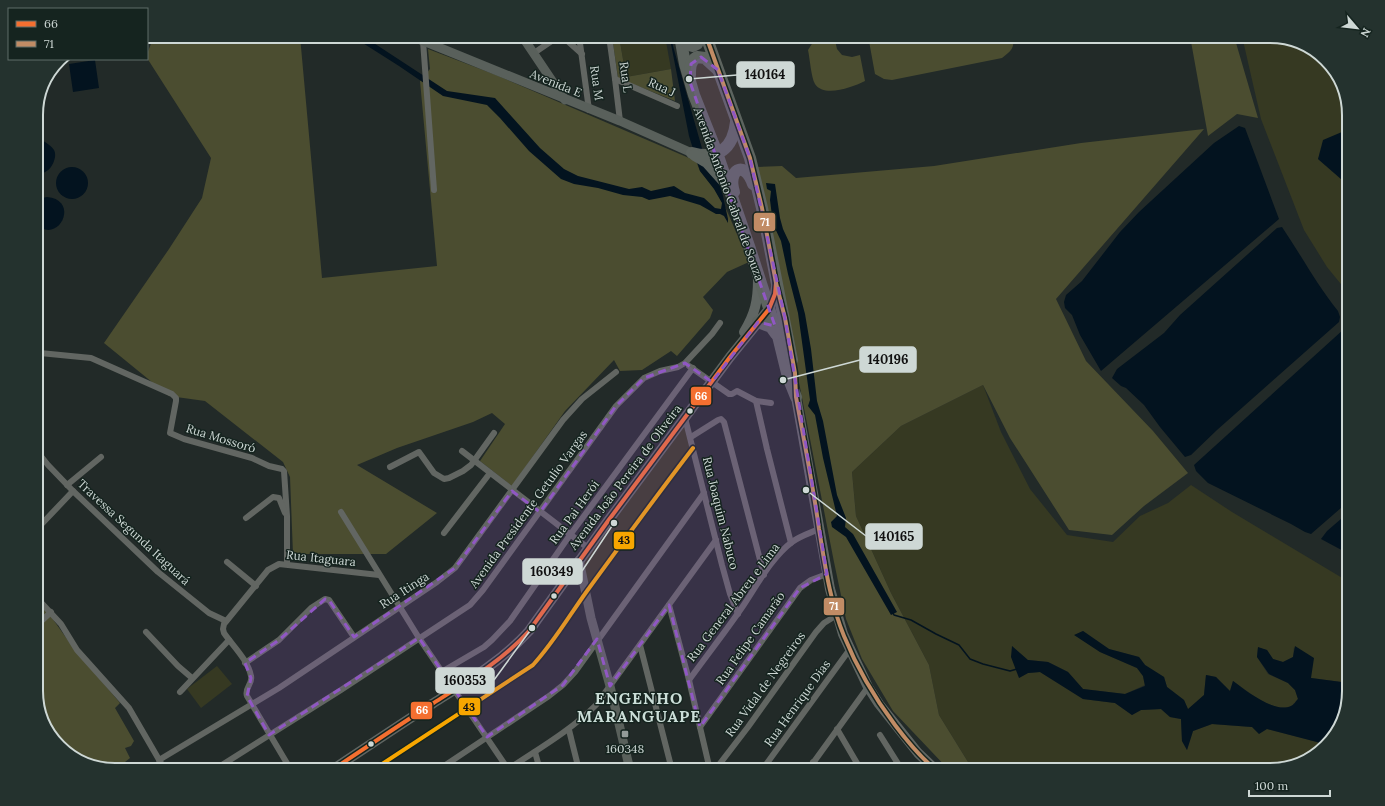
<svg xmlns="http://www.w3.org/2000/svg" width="1385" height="806" font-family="Lora,serif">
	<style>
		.green { fill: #363922 }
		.forest { fill: #4b4d30 }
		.water { fill: #03131f }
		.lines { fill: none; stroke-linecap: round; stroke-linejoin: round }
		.stream { stroke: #03131f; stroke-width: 1.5 }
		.street { stroke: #626662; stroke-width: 6 }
		.secondary { stroke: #59605b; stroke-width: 9 }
		.primary { stroke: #606663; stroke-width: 10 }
		.highway { stroke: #5d645f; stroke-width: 12 }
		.bus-1-casing { stroke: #15241f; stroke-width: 7 }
		.bus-2-casing { stroke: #15241f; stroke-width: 7 }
		.bus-3-casing { stroke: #15241f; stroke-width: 7 }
		.bus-1 { stroke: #f46f30; stroke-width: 4 }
		.bus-2 { stroke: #c18c65; stroke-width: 4 }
		.bus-3 { stroke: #f7a600; stroke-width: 4 }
		.marked { fill: #9057c4; fill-opacity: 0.2; stroke: #9057c4; stroke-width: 3; stroke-dasharray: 8 5; stroke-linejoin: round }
		.bus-dot { fill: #ced8d5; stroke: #15241f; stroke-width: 1.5 }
		.poi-dot { fill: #929b98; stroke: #15241f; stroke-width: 1.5 }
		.labels { text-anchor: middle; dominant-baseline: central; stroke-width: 3; stroke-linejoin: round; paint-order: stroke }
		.street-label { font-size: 12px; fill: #ced8d5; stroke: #15241f }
		.poi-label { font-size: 12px; fill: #ced8d5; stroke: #15241f }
		.district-label { font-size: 16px; font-weight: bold; letter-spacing: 1px; fill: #cbded8; stroke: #15241f }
		.rim { fill: none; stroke: #ced8d5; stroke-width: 2 }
		.leader { fill: none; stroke: #ced8d5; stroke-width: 1.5 }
		.callout-dot { fill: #ced8d5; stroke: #15241f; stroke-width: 1.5 }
		.callout { fill: #ced8d5; stroke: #ced8d5; stroke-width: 1.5 }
		.callout-label { font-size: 13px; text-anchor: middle; font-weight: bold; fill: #111 }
		.line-badge { stroke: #15241f; stroke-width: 1.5 }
		.badge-label { font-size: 11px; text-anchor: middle; font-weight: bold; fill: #fff }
		.pale-badge-label { font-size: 11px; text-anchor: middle; font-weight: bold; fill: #111 }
	</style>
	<rect width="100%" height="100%" fill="#222a28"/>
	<g class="green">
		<path d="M619,36h46l6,33 -45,8z"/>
		<path d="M1242,36h28l39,10 27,25 13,39v19l-31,30 31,27v108l-22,-27 -23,-37 -43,-111z"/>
		<path d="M702,57l17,23 14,49 -15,21 -25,-68 2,-22z"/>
		<path d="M738,134l12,31 -19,10 -10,-20z"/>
		<path d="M739,171l13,16 22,92 -4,26 -35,-116z"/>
		<path d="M983,385l18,47 29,57 37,46 46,7 27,-26 28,-13 23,-18 41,27 117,70v101l-38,-5 -17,-31 -1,10 -10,5 -10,-3 -6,-9 -9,-2 -1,9 11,17 20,9 7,7 3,9c-2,2 -5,6 -7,7 -17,8 -45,-16 -58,-25l-3,10 -14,-14 -10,-2 -2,20 -16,15 -4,-10 -17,-13 -3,-10 -19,-12 -6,-8 -30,-8 -26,-18 -8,4 25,17 37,16 6,8 2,9 -20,9 -42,-5 -15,-17 -20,-10 -20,-2 -9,18 9,-5 12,-1 43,27 32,4 17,12 9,-5 20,-1 9,8 11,2 1,22 5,9 6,-19 19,-7 40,3 15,2 50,13 7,3 -14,14 -40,11h-33l-7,-5 -58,-1 -24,6h-139l-6,-2 -35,-6 -29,-47 -10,-50 -38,-72 -35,-77 -4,-44 49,-46z"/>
		<path d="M685,418l6,30 -104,142 -8,-30z"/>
		<path d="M217,666l15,18 -31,24 -14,-19z"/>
	</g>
	<g class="forest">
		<path d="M154,36h146l22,242 115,-12 -17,-185 10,-12 -2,-20 68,26 200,86 4,10 14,17 13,23 22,51 -22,10 -24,25 10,13 -3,8 -33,38 -6,-5 -29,19 -22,1 -6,-11 -49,51 -53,75 -32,-25 25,-37 -13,-11 -19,9 -76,26 -40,17 80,48 -51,41h-93l-3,-77 -7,-15 -78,-61 -36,-5 -65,-53 65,-94 33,-51 9,-40 -64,-100v-4z"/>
		<path d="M612,36h7l7,41 45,-8 4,32 -57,-23z"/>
		<path d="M817,36h17l3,13 5,6 10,2 8,-2 5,26c-12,6 -41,17 -50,3 -4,-7 -5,-25 -7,-34z"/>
		<path d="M893,36h120c2,12 -2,15 -11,22l-110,22 -8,-1 -9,-5 -6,-33z"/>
		<path d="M1190,36h44l24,82 -21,-4 -29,22z"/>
		<path d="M1204,129l-148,170 30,62 67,70 35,42 -44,33 -32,29 -43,-5 -59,-92 -27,-53 -82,41 -49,46 4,44 35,77 38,72 10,50 29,47 35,6 6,2h-60l-56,-59 -31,-52 -16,-40 -12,-57 -77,-395 25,-1 14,12 138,-12 147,-23z"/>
		<path d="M36,600l11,11 25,35 48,57 -5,5 19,33 -3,5 -6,2 5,10 -5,4 5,8h-15l-39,-10 -29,-29 -11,-35z"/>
	</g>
	<g class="water">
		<path d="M348,36h15l84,55 48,7 45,50 24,21 14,7 51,13 13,-2 9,4 23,-5 11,7 19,5 11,10 6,1 1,-6 -8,-14 -14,-18 -11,-35 -19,-97v-3h1l2,10 34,120 14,21 7,32v4l-4,-7 -4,-2h-4l-16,-9 -30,-9 -21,4 -7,-3 -19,-2 -25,-7 -24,-4 -13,-5 -32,-28 -29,-33 -13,-13 -44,-9 -44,-30 -41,-26z"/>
		<path d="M95,60l4,28 -26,4 -4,-28z"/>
		<path d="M1239,126l6,2 34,91 -178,152 -21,-36 -8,-20 -7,-7 -1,-6 2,-7 16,-14 38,-49 19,-20 75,-69z"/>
		<path d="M1349,129v57l-31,-27 5,-19z"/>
		<path d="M36,136c5,4 14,8 18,14 4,7 -3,22 -12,23 -1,1 -4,0 -6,-1z"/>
		<circle cx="72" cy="183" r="16"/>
		<path d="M766,183l9,1 5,34 3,11 7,15 2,21 13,49 6,35 6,52 6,20 14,74 9,23 -1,9 8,7 44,78 -6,3 -45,-78 -14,-10 -1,-5 6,-6 -14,-58 -8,-43 -7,-9 2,-6 -12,-87 -10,-39 -7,-33 -8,-17 -3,-24 1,-9 -4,-2z"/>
		<path d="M47,197c34,3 11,49 -11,27v-21l6,-5z"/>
		<path d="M1282,227c19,28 35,58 56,84l2,6 -1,5 -122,108 -26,25 -6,2 -25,-30 -16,-22 -18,-17 -5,-2 -9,-8 5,-9 47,-36 16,-18 97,-87z"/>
		<path d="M1344,329h5v172l-38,33 -6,-2 -14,-8 -83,-41 -12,-12 -2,-6z"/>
		<path d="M1349,512v42l-28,-15 6,-8z"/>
		<path d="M1083,631l26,18 30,8 6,8 19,12 3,10 17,13 4,9 16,-14 2,-20 10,2 14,14 3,-10c12,9 42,33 58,25 3,-1 5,-5 7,-7l-3,-9 -7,-7 -19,-9 -12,-17 1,-10 9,3 6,9 10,3 10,-5 2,-11 19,12 -3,20 38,5v8l-10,39 -15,15 -7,-3 -50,-13 -8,5 -7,-7 -40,-3 -19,7 -6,19 -5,-9 -1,-22 -11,-2 -9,-8 -20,1 -9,5 -17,-12 -32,-4 -43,-27 -12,1 -9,5 -8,-21 1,-11 16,14 20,2 20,10 15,17 42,5 20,-8 -2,-10 -6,-8 -37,-16 -26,-17z"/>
	</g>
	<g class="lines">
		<path class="stream" d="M893,613l1,2 17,5 25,14 23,11 11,14 13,5 27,7 7,-2"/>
		<g class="street">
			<path d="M562,36l20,18"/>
			<path d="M579,36l10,74"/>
			<path d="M609,36l6,43 5,42"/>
			<path d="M423,41l11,149"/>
			<path d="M534,53l25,-17"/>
			<path d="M615,79l62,27"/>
			<path d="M36,356l4,-3 51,5 81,36 4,4v3l-6,32 14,6 68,19 17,8 13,3 2,2 3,45v48"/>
			<path d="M689,366l40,28h3l5,-3 19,10 15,2"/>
			<path d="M756,401l11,48 24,94"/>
			<path d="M685,418l37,147 8,29 8,20"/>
			<path d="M691,437l27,-17 3,-1 3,3 40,153"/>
			<path d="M36,450l12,15 25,26 85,81 51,41 17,8"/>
			<path d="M462,451l126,97"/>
			<path d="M390,467l29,-15 15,21 10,6 5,-1 14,-7 8,-6 23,-32"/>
			<path d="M67,485l34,-28"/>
			<path d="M341,512l78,126 89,131"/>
			<path d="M246,518l27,-21 6,1 6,15"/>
			<path d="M36,530l37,-39"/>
			<path d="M444,533l46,-60"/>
			<path d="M227,562l29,24"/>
			<path d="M36,597l25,27 16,26 52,58 36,62"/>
			<path d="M669,605l20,75 21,90"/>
			<path d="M36,626l15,-14"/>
			<path d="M146,632l32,34 14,12"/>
			<path d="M640,645l32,125"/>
			<path d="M245,663l34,-23 32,-32 14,-9 4,1 25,37"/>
			<path d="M443,671l41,-24 8,-7 18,-19 60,-86 123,-167"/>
			<path d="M689,680c18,-25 37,-49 54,-74 14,-21 29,-49 49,-64 8,-6 18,-9 27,-13"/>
			<path d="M180,692l49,-52"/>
			<path d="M700,727l100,-139 11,-8 16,-6"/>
			<path d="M837,729l24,41"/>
			<path d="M569,730l10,40"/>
			<path d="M880,735l22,35"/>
			<path d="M535,752l5,18"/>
			<path d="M159,760l120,-72 158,-106 18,-14 108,-148 19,-21 34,-27"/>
			<path d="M813,762l5,8"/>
			<path d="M214,770l127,-80 129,-85 13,-15 133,-184 28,-28 16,-7 18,-4 7,-4 27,-29 8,-11"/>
			<path d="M291,770l-44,-74c-3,-8 6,-12 4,-20 -3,-16 -18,-30 -27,-43l-1,-4 1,-5 44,-54 11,-6 100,11"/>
			<path d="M373,770l160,-105c21,-23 36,-49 54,-74 35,-48 70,-96 106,-143"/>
			<path d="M438,770l111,-74 14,-11 12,-13 129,-179"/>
			<path d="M507,770c31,-21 62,-38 89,-65l120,-165"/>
			<path d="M715,770l33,-43 68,-95 8,-9 13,-8"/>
			<path d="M762,770l88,-121"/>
			<path d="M808,770l60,-83"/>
		</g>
		<g class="secondary">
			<path d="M411,36l209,85 72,32"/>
			<path d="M522,36l43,64"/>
			<path d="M579,560l12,58 19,68 20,84"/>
		</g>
		<g class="primary">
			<path d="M744,332c11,-18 14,-31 14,-53"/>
			<path d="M796,397l34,192 13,45 25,53 11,17 39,49 18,17"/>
			<path d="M332,770c33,-22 66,-44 100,-66 33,-21 70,-43 97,-73l79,-110 122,-164 39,-48 6,-15 1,-7"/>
		</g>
		<g class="highway">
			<path d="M680,36l5,28 9,31 23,58 33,96 28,87 10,41 8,20"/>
			<path d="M684,36c1,6 3,9 9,10l4,-2 4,-8"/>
			<path d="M706,36l44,122 12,50 30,152"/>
			<path d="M690,75c0,-7 0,-14 7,-18l8,1 12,11"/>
			<path d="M692,153c26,7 41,-4 44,-31"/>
			<path d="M695,155l12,7 17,19"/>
			<path d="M734,192c-7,-22 10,-33 19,-8"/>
			<path d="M758,322l13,5 5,7"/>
		</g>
		<defs>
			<path id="bus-1" d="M332,770c33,-22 66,-44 100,-66 33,-21 70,-43 97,-73l79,-110 122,-164 39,-48 6,-15 1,-11"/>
			<path id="bus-2" d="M706,36l44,122 12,50 14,75 9,35 10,55 1,24c8,44 17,88 23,132 6,36 11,73 25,107 13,32 30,61 51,89 12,16 25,32 41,45"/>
			<path id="bus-3" d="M373,770l160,-105c21,-23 36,-49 54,-74 35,-48 70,-96 106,-143"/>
		</defs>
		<use href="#bus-1" class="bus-1-casing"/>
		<use href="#bus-2" class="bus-2-casing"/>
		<use href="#bus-3" class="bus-3-casing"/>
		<use href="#bus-1" class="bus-1"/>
		<use href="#bus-2" class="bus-2"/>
		<use href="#bus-3" class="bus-3"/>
	</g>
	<path class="marked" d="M701,57l17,13 32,88 35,160 42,256 -27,14 -100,139 -31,-122 -59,81 -13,-47 -34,46 -76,52 -68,-99 -150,97 -22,-39 4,-18 -6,-15 34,-23 46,-41 4,1 25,37 101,-69 57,-77 28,21 76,-106 28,-28 41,-15 27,19 46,-60 17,4 -85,-244 1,-18z"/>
	<g class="bus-dot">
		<circle cx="690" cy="411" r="3.5"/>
		<circle cx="554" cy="596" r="3.5"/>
		<circle cx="371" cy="744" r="3.5"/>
	</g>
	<rect class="poi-dot" x="621" y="730" width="8" height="8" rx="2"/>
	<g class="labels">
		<g class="street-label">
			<text transform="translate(626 77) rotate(82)">Rua L</text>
			<text transform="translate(556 83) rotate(22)">Avenida E</text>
			<text transform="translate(597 83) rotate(82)">Rua M</text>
			<text transform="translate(662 87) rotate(24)">Rua J</text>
			<text transform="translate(729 194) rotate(70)">Avenida Antônio Cabral de Souza</text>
			<text transform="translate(221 438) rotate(17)">Rua Mossoró</text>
			<text transform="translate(625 477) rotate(-53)">Avenida João Pereira de Oliveira</text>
			<text transform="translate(528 509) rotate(-54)">Avenida Presidente Getulio Vargas</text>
			<text transform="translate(574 512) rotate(-54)">Rua Pai Herói</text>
			<text transform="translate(721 513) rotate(76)">Rua Joaquim Nabuco</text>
			<text transform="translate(134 532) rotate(43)">Travessa Segunda Itaguará</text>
			<text transform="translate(321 558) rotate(6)">Rua Itaguara</text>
			<text transform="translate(404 590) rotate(-33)">Rua Itinga</text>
			<text transform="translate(733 602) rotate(-53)">Rua General Abreu e Lima</text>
			<text transform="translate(750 638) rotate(-55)">Rua Felipe Camarão</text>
			<text transform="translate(765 684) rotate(-54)">Rua Vidal de Negreiros</text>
			<text transform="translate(797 703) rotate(-54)">Rua Henrique Dias</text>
		</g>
		<g class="poi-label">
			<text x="625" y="748">160348</text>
		</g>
		<g class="district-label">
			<text x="639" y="698">ENGENHO<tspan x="639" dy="18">MARANGUAPE</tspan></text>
		</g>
	</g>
	<path d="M0 0H1385V806H0ZM115 43H1270A72 72 0 0 1 1342 115V691A72 72 0 0 1 1270 763H115A72 72 0 0 1 43 691V115A72 72 0 0 1 115 43Z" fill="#24322e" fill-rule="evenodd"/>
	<path class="rim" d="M115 43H1270A72 72 0 0 1 1342 115V691A72 72 0 0 1 1270 763H115A72 72 0 0 1 43 691V115A72 72 0 0 1 115 43Z"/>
	<path class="leader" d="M689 79L737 75M783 380L860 360M806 490L866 536M614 523L582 571M532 628L494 680"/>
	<g class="callout-dot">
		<circle cx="689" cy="79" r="4"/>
		<circle cx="783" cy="380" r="4"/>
		<circle cx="806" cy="490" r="4"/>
		<circle cx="614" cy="523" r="4"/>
		<circle cx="532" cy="628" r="4"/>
	</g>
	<g class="callout">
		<rect x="737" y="62" width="57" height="25" rx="4"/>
		<rect x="860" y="347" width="56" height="25" rx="4"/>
		<rect x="866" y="524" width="56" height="25" rx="4"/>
		<rect x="523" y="559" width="59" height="25" rx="4"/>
		<rect x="436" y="668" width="58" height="25" rx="4"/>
	</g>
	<g class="callout-label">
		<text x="765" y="79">140164</text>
		<text x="888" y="364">140196</text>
		<text x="894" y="541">140165</text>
		<text x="552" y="576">160349</text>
		<text x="465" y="685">160353</text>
	</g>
	<g class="line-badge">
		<rect x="753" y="212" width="23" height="20" rx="4" fill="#c18c65"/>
		<rect x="690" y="386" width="22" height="20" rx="4" fill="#f46f30"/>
		<rect x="613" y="531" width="22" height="19" rx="4" fill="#f7a600"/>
		<rect x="823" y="597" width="22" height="19" rx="4" fill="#c18c65"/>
		<rect x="458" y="697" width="23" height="19" rx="4" fill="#f7a600"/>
		<rect x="410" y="701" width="23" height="19" rx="4" fill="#f46f30"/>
	</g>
	<g class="badge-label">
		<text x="765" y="226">71</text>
		<text x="701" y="400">66</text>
		<text x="834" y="610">71</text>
		<text x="422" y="714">66</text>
	</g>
	<g class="pale-badge-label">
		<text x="624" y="544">43</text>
		<text x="469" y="711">43</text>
	</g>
	<rect x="8" y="8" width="140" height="52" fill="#15241f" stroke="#5f6c68"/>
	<rect x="16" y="21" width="20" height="6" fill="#f46f30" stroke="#5f6c68"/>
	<text x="44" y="28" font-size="12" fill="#ced8d5">66</text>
	<rect x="16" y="41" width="20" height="6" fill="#c18c65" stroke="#5f6c68"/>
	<text x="44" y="48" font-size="12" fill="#ced8d5">71</text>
	<g transform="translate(1357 28) rotate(118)" stroke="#15241f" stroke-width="3" paint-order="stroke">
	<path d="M0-3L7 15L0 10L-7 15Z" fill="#ced8d5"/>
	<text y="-6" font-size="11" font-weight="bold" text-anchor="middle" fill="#ced8d5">N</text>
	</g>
	<path d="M1249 790v6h81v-6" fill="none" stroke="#ced8d5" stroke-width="2"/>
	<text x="1255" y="790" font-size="12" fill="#ced8d5" stroke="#15241f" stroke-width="3" paint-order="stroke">100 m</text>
</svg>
